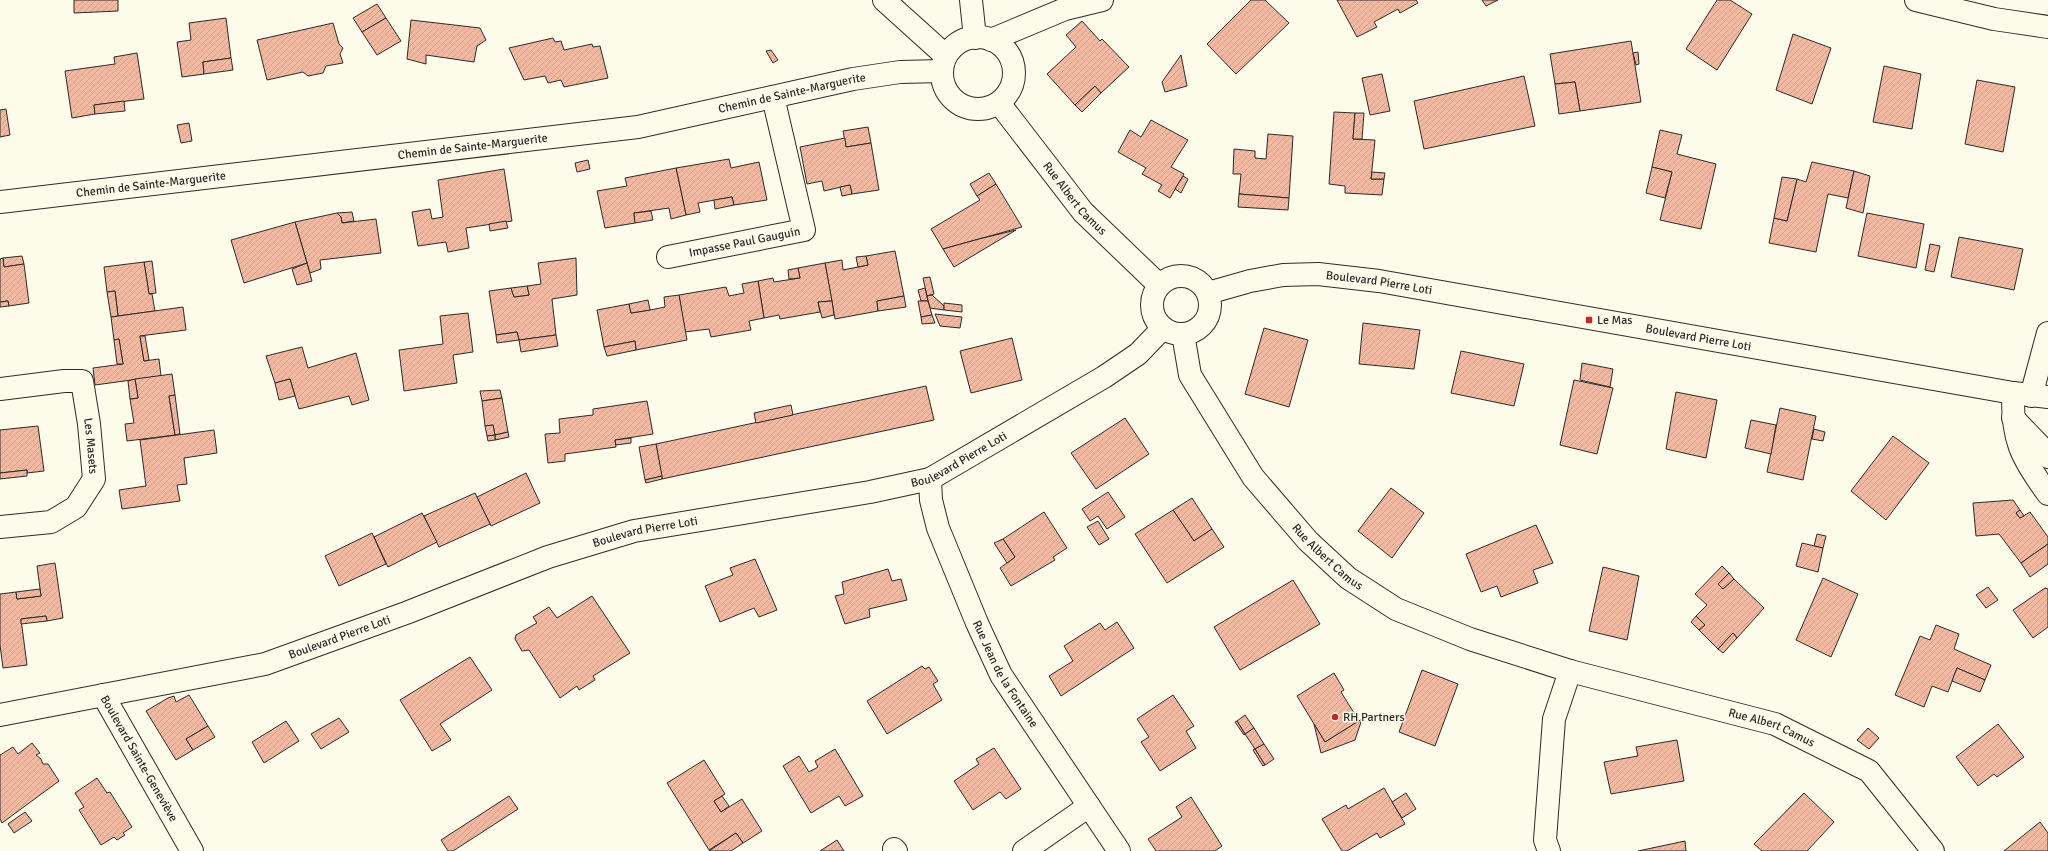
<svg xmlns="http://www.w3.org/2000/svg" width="2048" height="851" font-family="Signika,sans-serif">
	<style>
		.building { fill: url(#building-hatch); stroke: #2b2b2b }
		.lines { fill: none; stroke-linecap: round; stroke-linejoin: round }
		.minor-casing { stroke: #2b2b2b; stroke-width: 24 }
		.minor { stroke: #fdfbea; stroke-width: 22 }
		.poi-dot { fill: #c62828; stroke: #fdfbea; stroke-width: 1.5 }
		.labels { text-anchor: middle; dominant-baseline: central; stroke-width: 3; stroke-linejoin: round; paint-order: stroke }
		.street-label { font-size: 12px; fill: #2b2b2b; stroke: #fdfbea }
		.poi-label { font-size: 12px; fill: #2b2b2b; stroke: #fdfbea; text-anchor: start }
	</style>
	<defs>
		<pattern id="building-hatch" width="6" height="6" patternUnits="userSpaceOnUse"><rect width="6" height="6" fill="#f2b8a0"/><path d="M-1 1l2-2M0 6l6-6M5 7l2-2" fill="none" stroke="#d09e8a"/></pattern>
	</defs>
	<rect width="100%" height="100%" fill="#fdfbea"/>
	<g class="building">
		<path d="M74,0h44v11l-44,2z"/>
		<path d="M1251,0h14l24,23 -53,51 -29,-30z"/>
		<path d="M1337,0h79l2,3 -18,10 -2,-4 -24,13 3,5 -20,10z"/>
		<path d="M1482,0h16l-12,6z"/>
		<path d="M1717,0h13l22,14 -35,56 -31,-21z"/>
		<path d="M377,4l9,14 -24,14 -9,-14z"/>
		<path d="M226,18l5,40 -28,4 1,12 -22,3 -5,-35 14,-2 -2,-17z"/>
		<path d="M386,18l15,23 -24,14 -15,-23z"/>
		<path d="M411,20l69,8 6,12 -9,6 -3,16 -48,-7v9l-19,-5z"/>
		<path d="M1082,21l18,20 2,-2 27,28 -28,26 -6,-7 -20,19 -28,-31 29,-27 -10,-12z"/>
		<path d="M333,23l6,21 4,4 -3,6 3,9 -17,3 -3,7 -15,3 -5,-4 -36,8 -10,-40z"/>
		<path d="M1793,34l38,14 -19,56 -36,-14z"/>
		<path d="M553,38l2,4 6,-1 3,9 28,-6 1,3 7,-1 8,32 -44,9 -3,-7 -13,3 -3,-7 -21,4 -15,-32z"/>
		<path d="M1631,41l10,61 -61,9 -5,-29 -20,2 -5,-30z"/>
		<path d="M771,50l7,10 -5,3 -7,-12z"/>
		<path d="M1638,52l1,12 -3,1 -3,-12z"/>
		<path d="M137,53l7,46 -50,6 1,9 -23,4 -7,-47 50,-7 -1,-7z"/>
		<path d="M1181,55l6,31 -22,6 -3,-10z"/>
		<path d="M231,58l2,12 -29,4 -1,-12z"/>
		<path d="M1884,66l37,8 -9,55 -39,-7z"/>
		<path d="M1382,74l8,37 -20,4 -8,-37z"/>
		<path d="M1524,76l11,50 -111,23 -10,-48z"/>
		<path d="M1977,80l38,7 -12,65 -38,-8z"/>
		<path d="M1575,82l5,29 -21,3 -4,-30z"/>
		<path d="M1095,86l6,7 -19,19 -7,-7z"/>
		<path d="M124,101l1,10 -30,3 -1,-9z"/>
		<path d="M6,109l4,26 -10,2v-27z"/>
		<path d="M1334,112l21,1 -2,26 22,1 -4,39h13l-2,16 -37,-2v-7l-16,-2z"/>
		<path d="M1355,113h9l-2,26h-9z"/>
		<path d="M1151,120l37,20 -17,27 13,7 -14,24 -12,-7 4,-6 -20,-11 4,-6 -28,-16 12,-22 11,7z"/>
		<path d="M189,123l3,18 -11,2 -4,-18z"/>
		<path d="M868,127l3,16 -25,4 -3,-16z"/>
		<path d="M1660,130l22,5 -5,19 39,10 -15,65 -41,-9 12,-48 -20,-5z"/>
		<path d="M1268,134l25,2 -4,62 -50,-4 2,-20h-8l1,-25 21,2v7l11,1z"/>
		<path d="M845,138l1,9 25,-4 8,47 -27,4 -2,-9 -26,6 -2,-10 -15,3 -7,-37z"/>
		<path d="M729,159l2,9 28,-6 8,38 -33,5 -2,-8 -34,6 2,9 -14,3 -10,-47z"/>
		<path d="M588,160l2,9 -13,3 -2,-9z"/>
		<path d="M1812,162l42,9 -6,27 -20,-4 -12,58 -47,-9 5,-25 13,3 10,-42 9,3z"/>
		<path d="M1652,167l20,5 -7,26 -19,-5z"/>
		<path d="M676,168l10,47 -15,4 -2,-11 -35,5 1,10 -30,5 -8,-37 30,-5 -2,-8z"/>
		<path d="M504,169l8,52 -46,7 3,20 -21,4 -2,-10 -28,4 -6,-34 18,-3 2,10 11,-2 -5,-37z"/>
		<path d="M1854,171l16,5 -7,37 -17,-5z"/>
		<path d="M1372,172l13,1 -1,6h-13z"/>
		<path d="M989,173l7,11 -19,12 -7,-12z"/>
		<path d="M1183,176l5,3 -7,14 -6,-4z"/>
		<path d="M1782,177l15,2 -10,42 -13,-3z"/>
		<path d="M996,184l26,43 -79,22 -12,-20 49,-29 -3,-4z"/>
		<path d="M850,185l2,9 -10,2 -2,-9z"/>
		<path d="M1239,194l50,4 -1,12 -50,-3z"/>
		<path d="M732,197l2,8 -19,4 -1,-9z"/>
		<path d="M651,211l2,9 -18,3 -1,-10z"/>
		<path d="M352,212l2,9 -12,2 -1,-6 -4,-4z"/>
		<path d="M337,213l4,4 1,6 34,-4 5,34 -61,7 1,9 -11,4 -15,-51z"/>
		<path d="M1867,213l57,11 -8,44 -58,-12z"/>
		<path d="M506,221l2,7 -18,3 -1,-7z"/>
		<path d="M295,222l12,41 -63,20 -13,-43z"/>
		<path d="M1016,230l-62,37 -11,-18 36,-10z"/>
		<path d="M1959,237l64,12 -9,41 -63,-13z"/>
		<path d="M1930,244l10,2 -6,26 -9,-2z"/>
		<path d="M895,251l9,45 -27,5 1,10 -43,8 -10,-56 17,-3 1,10 25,-5 -2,-9z"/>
		<path d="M22,256l2,8 -20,3 -1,-9z"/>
		<path d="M866,256l2,9 -10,2 -2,-10z"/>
		<path d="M3,258l1,9 20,-3 5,39 -20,3 -1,-5 -8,1v-43z"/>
		<path d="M576,258l1,37 -25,4 4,36 -37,5 -2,-8 -21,3 -7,-44 22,-3 3,9 15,-2 -2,-9 14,-2 -3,-21z"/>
		<path d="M152,261l4,32 -7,1 -5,-32z"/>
		<path d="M144,262l5,32h3l3,17 -37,5 -3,-25 -8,1 -3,-25z"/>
		<path d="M307,263l5,18 -15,4 -5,-16z"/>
		<path d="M825,263l7,38 -14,1 2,10 -40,7 -1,-4 -15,3 -6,-37 15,-3 1,4 26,-4 -2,-10z"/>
		<path d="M798,268l2,10 -11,1 -1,-9z"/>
		<path d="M930,277l4,17 -7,2 -4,-18z"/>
		<path d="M758,281l6,37 -15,3 2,9 -40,7 -2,-8 -24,3 -6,-37 47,-8 3,9 15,-3 -2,-9z"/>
		<path d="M527,286l2,9 -15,2 -3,-9z"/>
		<path d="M925,288l3,13h-7l-3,-11z"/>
		<path d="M115,291l3,25 -7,1 -4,-25z"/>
		<path d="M679,295l8,45 -51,10 -1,-9 -31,6 -7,-37 32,-6 2,9 19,-3 15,-3 -1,-10z"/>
		<path d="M932,295l12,11v4l-14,-2 -3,-12z"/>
		<path d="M904,296l2,11 -28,4 -1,-10z"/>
		<path d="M648,300l2,10 -19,3 -2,-9z"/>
		<path d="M8,301l1,5 -9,1v-5z"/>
		<path d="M832,301l2,14 -12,3 -4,-16z"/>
		<path d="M918,301h10l4,14 -11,2z"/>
		<path d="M944,303l18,2v7l-18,-2z"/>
		<path d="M183,307l3,23 -46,6 4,25 15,-2 2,17 -66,9 -2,-17 30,-4 -4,-25 -5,1 -3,-23z"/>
		<path d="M468,313l5,39 -20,3 4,28 -53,8 -5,-41 44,-6 -3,-28z"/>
		<path d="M935,314l27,3 -2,11 -20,-2z"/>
		<path d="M932,315l3,8 -13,1 -1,-7z"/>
		<path d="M1363,323l57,7 -6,39 -55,-5z"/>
		<path d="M1264,328l44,12 -19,67 -44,-13z"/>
		<path d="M517,332l2,8 -22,3 -1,-8z"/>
		<path d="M556,335l2,11 -37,6 -2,-12z"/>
		<path d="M140,336h5l4,24 -5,1z"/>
		<path d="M1012,338l10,42 -51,13 -11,-42z"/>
		<path d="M119,339l4,25h-6l-3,-24z"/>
		<path d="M635,341l1,9 -29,6 -3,-9z"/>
		<path d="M302,347l6,21 48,-15 13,47 -17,5 -3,-9 -50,13 -9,-30 -15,4 -9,-27z"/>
		<path d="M1461,351l63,13 -10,42 -63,-13z"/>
		<path d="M1582,363l31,6 -3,18 -30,-7z"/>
		<path d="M172,374l3,21 -6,1 6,39 -48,6 -2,-17 9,-1 -4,-24 8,-1 -3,-19z"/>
		<path d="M135,379l3,19 -8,1 -2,-18z"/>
		<path d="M290,379l5,17 -16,4 -4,-17z"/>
		<path d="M1574,380l39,8 -16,66 -37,-9z"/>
		<path d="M926,386l8,34 -272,59 -6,-35z"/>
		<path d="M500,390l2,8 -20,3 -2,-10z"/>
		<path d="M1676,392l41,8 -11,58 -40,-9z"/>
		<path d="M175,395l5,39 -5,1 -6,-39z"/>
		<path d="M502,398l6,34 -13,3 -2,-10 -8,1 -3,-25z"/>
		<path d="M647,401l6,33 -38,6 1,7 -51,7v7l-17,2 -3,-29 15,-1 -1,-14 34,-4v-6z"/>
		<path d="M791,405l2,10 -37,8 -2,-10z"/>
		<path d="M1780,408l36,8 -13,64 -36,-8z"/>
		<path d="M1125,418l24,36 -53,35 -25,-36z"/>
		<path d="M1751,420l25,5 -5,29 -26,-6z"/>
		<path d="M493,425l2,10 -8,1 -2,-10z"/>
		<path d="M38,426l6,45 -17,2v-3l-27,3v-43z"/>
		<path d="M1814,429l11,3 -2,9 -11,-2z"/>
		<path d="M214,430l3,23 -33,5 3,26 -10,1 3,16 -58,8 -3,-19 27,-4 -6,-46z"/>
		<path d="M508,432l1,5 -14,3v-5z"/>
		<path d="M495,435v5l-7,1 -1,-5z"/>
		<path d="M1893,436l36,27 -43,57 -35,-29z"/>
		<path d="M631,438v5l-15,2 -1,-5z"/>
		<path d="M656,444l6,32 -17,4 -6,-33z"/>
		<path d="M27,470v6l-27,3v-6z"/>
		<path d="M526,473l14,30 -49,23 -14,-29z"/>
		<path d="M662,476v3l-16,4 -1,-3z"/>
		<path d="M1391,488l33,25 -32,45 -34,-27z"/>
		<path d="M1108,492l17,25 -18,12 -9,-13 -8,5 -8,-12z"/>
		<path d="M475,493l15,31 -51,23 -15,-31z"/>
		<path d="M1192,498l20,31 -18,12 -21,-31z"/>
		<path d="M2013,500l7,10 -4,3 4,5 10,-6 18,25v7l-27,19 -22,-29 -23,2 -3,-33z"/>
		<path d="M1173,510l21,31 18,-12 12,18 -57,36 -32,-49z"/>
		<path d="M2020,510l4,6 -4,2 -4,-5z"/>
		<path d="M1044,512l23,36 -14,9 2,3 -44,26 -11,-18 15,-11 -12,-18z"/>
		<path d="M422,513l15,29 -49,25 -14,-30z"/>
		<path d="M1098,521l11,18 -10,6 -12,-18z"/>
		<path d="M1536,525l17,38 -20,7 5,13 -37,14 -4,-11 -16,6 -15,-38z"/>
		<path d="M372,533l14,31 -47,22 -14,-30z"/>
		<path d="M1817,534l9,2 -3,12 -9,-2z"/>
		<path d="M1003,539l12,18 -8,6 -13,-20z"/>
		<path d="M1802,543l21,5 -5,24 -22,-6z"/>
		<path d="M2048,544v20l-18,13 -9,-14z"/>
		<path d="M755,559l22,51 -18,7 -5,-9 -34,14 -15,-36 28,-11 -3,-7z"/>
		<path d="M55,563l8,55 -16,3 -1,-5 -25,3 6,46 -24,3 -3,-23v-51l16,-2 1,7 24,-3 -4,-30z"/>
		<path d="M1722,566l7,7 -11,11 5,5 11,-10 30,29 -27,30 -4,-5 -15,16 -19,-19 6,-5 -9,-9 11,-11 -12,-11z"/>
		<path d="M1603,567l36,9 -12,64 -38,-9z"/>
		<path d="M888,569l4,12 9,-2 6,21 -38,9 1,8 -25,7 -10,-28 9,-2 -2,-12z"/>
		<path d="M1729,573l5,6 -11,10 -5,-5z"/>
		<path d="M1823,578l35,16 -27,63 -35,-17z"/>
		<path d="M1293,580l27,44 -80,46 -26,-43z"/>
		<path d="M1988,587l10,13 -12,8 -10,-13z"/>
		<path d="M2045,588l3,1v38l-15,11 -20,-28z"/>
		<path d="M40,589l1,7 -24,3 -1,-7z"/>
		<path d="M592,596l38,57 -37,23 2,4 -16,10 -2,-4 -17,12 -31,-48 -7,1 -7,-12 1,-4 21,-12 -4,-6 16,-10 8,11z"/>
		<path d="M46,616l1,5 -26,3v-5z"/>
		<path d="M1696,616l9,9 -6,5 -8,-8z"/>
		<path d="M1117,622l17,26 -73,48 -12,-20 24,-15 -9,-15 36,-23 5,7z"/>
		<path d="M1936,625l23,9 -5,15 37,16 -6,15 -28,-12 -9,24 -16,-6 -8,21 -29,-12 25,-59 10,4z"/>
		<path d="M1733,633l4,5 -14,15 -5,-4z"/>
		<path d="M470,657l22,33 -52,34 11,16 -19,11 -32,-51z"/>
		<path d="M922,666l3,3 4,-2 9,14 -5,3 9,16 -55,34 -20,-33z"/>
		<path d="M1957,668l28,12 -5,12 -28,-11z"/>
		<path d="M1422,670l36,14 -23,62 -36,-14z"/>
		<path d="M1334,673l10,17 -3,2 18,29 -34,21 -28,-46z"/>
		<path d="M189,695l19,31 -22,13 7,11 -17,10 -30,-49 22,-13 6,-2 2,6z"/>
		<path d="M1173,695l21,31 -8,5 10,17 -36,23 -19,-29 8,-5 -12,-18z"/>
		<path d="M1245,715l9,13 -9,6 -8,-13z"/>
		<path d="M339,718l10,14 -28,17 -10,-15z"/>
		<path d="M1362,719l-7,21 -34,13 -7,-29 11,18z"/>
		<path d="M286,721l13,20 -35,22 -12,-21z"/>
		<path d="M1237,721l8,13 -1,1 -9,-13z"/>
		<path d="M1998,724l26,33 -27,20 -3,-3 -16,12 -22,-29z"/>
		<path d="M208,726l7,11 -22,13 -7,-11z"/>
		<path d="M1254,728l10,16 -9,5 -10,-15z"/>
		<path d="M1868,728l11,10 -10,11 -12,-9z"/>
		<path d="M1677,740l7,41 -73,13 -7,-32 34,-6 -2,-9z"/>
		<path d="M32,743l8,10 -4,2 5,4 2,5h5l11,17 -57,42 -2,-4v-64l13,-8 5,7z"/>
		<path d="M1264,744l10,15 -9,6 -10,-16z"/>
		<path d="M994,748l27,41 -15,10 -6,-7 -27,18 -19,-29 25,-17 -3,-5z"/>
		<path d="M835,749l28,47 -18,10 -6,-10 -28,17 -28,-47 16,-10 10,16 9,-5 -3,-6z"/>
		<path d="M1255,749l10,16 -2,1 -10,-16z"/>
		<path d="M704,760l21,34 -11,7 7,11 21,-13 20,32 -19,12 -7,-10 -27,17 -42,-67z"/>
		<path d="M97,778l10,15 3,-1 22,35 -9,6 2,2 -8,5 -3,-3 -13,8 -22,-35 5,-3 -9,-14z"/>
		<path d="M1384,788l21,36 -25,14 -3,-5 -30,18h-5l-20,-32 24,-14 2,4z"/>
		<path d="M1406,793l10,16 -14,9 -10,-16z"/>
		<path d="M1804,793l30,29 -27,29h-45l-8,-7z"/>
		<path d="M509,796l9,13 -65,42h-5l-7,-11z"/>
		<path d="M722,796l7,10 -8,6 -7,-11z"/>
		<path d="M1191,797l31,49 -7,5h-59l-8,-12 34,-22 -6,-10z"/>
		<path d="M25,812l7,9 -18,12 -6,-9z"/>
		<path d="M2040,822l8,11v18h-44z"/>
		<path d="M736,833l7,10 -12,8h-22z"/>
		<path d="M837,840l7,11h-24z"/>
		<path d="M1685,841l1,10h-48z"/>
	</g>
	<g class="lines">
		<defs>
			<g id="minor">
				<path d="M884,0l62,56"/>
				<path d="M971,0l4,38"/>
				<path d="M1916,0l78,19 54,8"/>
				<circle cx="978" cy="73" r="36"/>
				<path d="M991,40l74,-31 37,-9"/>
				<path id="s1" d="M999,103l84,109 76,73"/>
				<path id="s2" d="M0,202l638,-75 215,-48 47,-7 42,-1"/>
				<path id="s3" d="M668,257l136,-27 -31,-133"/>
				<circle cx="1181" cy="305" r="29"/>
				<path id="s4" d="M1208,293l42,-12 33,-6 35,-1 61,7 634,112 35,4"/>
				<path id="s5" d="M1183,334l7,41 63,102 55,64 40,37 48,31 74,30 100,32 205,53 94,47 64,80"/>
				<path id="s6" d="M0,389l64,-8h18l7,43 5,55 -18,28 -25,15 -51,5"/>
				<path d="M2013,393c-1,47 8,64 35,101"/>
				<path d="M2031,396l17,-63"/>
				<path d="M2013,418l28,29 7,10"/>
				<path id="s7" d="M930,479l1,21 7,28 39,95 24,52 118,176"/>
				<path id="s8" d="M103,695l89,156"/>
				<path id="s9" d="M0,715l265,-51 141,-51 142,-56 86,-26 236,-39 60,-13 174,-102 34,-23 25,-26"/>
				<path d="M894,849l2,2"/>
				<path d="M1024,851l65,-45"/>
				<path d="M1549,851l-4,-11 9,-121 16,-48"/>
			</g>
		</defs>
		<use href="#minor" class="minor-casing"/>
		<use href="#minor" class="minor"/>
	</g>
	<g class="poi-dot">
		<rect x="1585" y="316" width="8" height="8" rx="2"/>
		<circle cx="1335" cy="717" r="4"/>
	</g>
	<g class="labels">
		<g class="street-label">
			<text stroke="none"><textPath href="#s2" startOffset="800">Chemin de Sainte-Marguerite</textPath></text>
			<text stroke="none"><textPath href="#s2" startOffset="476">Chemin de Sainte-Marguerite</textPath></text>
			<text stroke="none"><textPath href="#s2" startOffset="152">Chemin de Sainte-Marguerite</textPath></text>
			<text stroke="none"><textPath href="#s1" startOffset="122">Rue Albert Camus</textPath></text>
			<text stroke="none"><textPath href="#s3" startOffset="78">Impasse Paul Gauguin</textPath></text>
			<text stroke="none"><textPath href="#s4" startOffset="174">Boulevard Pierre Loti</textPath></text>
			<text stroke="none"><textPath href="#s4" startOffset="498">Boulevard Pierre Loti</textPath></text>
			<text stroke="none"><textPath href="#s6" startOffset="148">Les Masets</textPath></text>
			<text stroke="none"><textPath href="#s9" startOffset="997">Boulevard Pierre Loti</textPath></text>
			<text stroke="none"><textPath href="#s9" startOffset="673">Boulevard Pierre Loti</textPath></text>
			<text stroke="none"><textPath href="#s5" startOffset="271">Rue Albert Camus</textPath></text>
			<text stroke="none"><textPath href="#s9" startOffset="349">Boulevard Pierre Loti</textPath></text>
			<text stroke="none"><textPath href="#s7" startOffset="211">Rue Jean de la Fontaine</textPath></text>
			<text stroke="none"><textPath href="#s5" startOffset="752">Rue Albert Camus</textPath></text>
			<text stroke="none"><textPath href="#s8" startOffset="73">Boulevard Sainte-Geneviève</textPath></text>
		</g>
		<g class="poi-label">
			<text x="1597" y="320">Le Mas</text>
			<text x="1343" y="717">RH Partners</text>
		</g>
	</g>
</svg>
